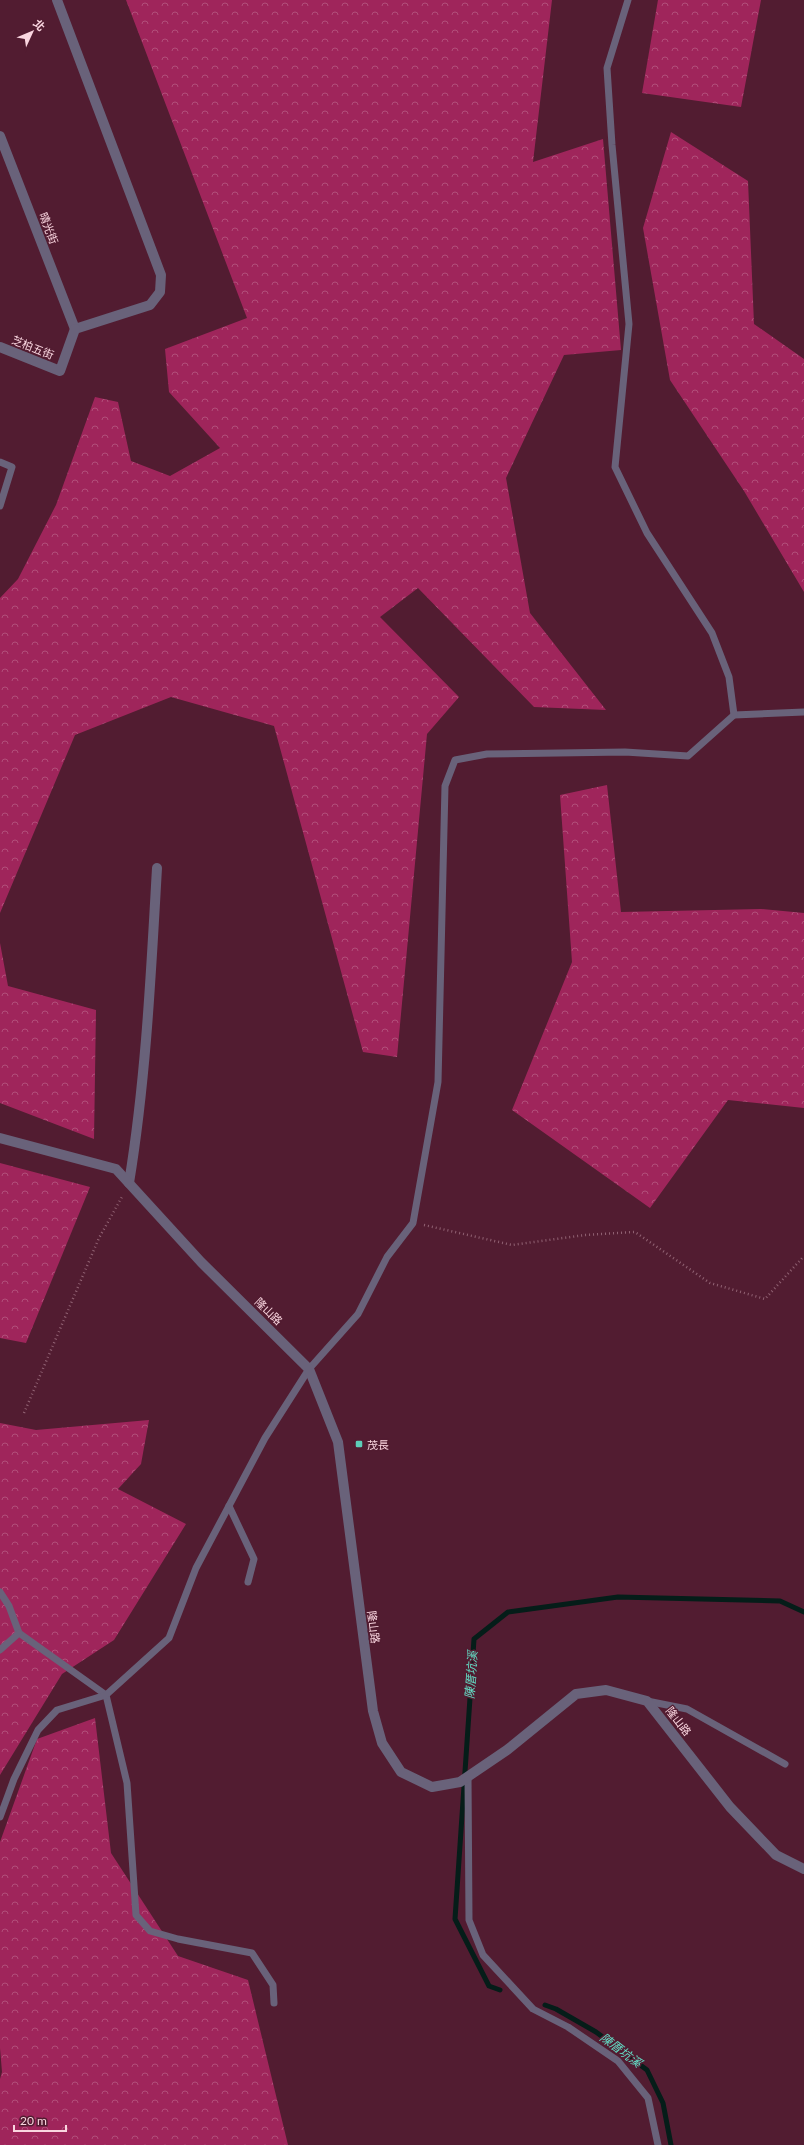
<svg xmlns="http://www.w3.org/2000/svg" width="804" height="2145" font-family="Lato,'Noto Sans TC',sans-serif">
	<style>
		.forest { fill: url(#forest-crowns) }
		.lines { fill: none; stroke-linecap: round; stroke-linejoin: round }
		.stream { stroke: #051d19; stroke-width: 5 }
		.path { stroke: #916273; stroke-width: 2.5; stroke-dasharray: 1 3; stroke-linecap: butt }
		.service { stroke: #69627a; stroke-width: 7 }
		.minor { stroke: #69627a; stroke-width: 10 }
		.tertiary { stroke: #69627a; stroke-width: 10 }
		.poi-dot { fill: #5dceb8; stroke: #521c31; stroke-width: 1.5 }
		.labels { text-anchor: middle; dominant-baseline: central; stroke-width: 3; stroke-linejoin: round; paint-order: stroke }
		.street-label { font-size: 11px; fill: #fad6e0; stroke: #521c31 }
		.poi-label { font-size: 11px; fill: #fad6e0; stroke: #521c31; text-anchor: start }
		.water-label { font-size: 12px; font-style: italic; fill: #63dec6; stroke: #521c31 }
	</style>
	<defs>
		<pattern id="forest-crowns" width="20" height="18" patternUnits="userSpaceOnUse"><rect width="20" height="18" fill="#9f255b"/><path d="M2 6a3 3 0 1 1 6 0M12 15a3 3 0 1 1 6 0" fill="none" stroke="#b24e7a"/></pattern>
	</defs>
	<rect width="100%" height="100%" fill="#521c31"/>
	<g class="forest">
		<path d="M126,0h426l-19,162 70,-23 18,211 -57,5 -58,123 24,135 76,97 -72,-3 -116,-119 -38,29 79,80 -32,37 -30,323 -34,-5 -89,-326 -103,-29 -96,38 -75,178v-315l18,-19 38,-74 39,-108 23,5 13,59 39,15 50,-28 -51,-56 -4,-43 82,-31z"/>
		<path d="M658,0h103l-20,107 -99,-14z"/>
		<path d="M671,132l77,49 6,143 50,35v233l-60,-101 -74,-111 -27,-152z"/>
		<path d="M607,785l14,127 140,-3 43,4v195l-76,-8 -78,108 -138,-98 60,-148 -12,-167z"/>
		<path d="M0,943l8,43 88,24 -2,129 -94,-36z"/>
		<path d="M0,1163l90,24 -64,156 -26,-5z"/>
		<path d="M149,1420l-8,44 -23,25 68,35 -72,116 -52,34 -62,101v-352l36,7z"/>
		<path d="M95,1718l16,135 67,103 70,24 40,165h-288v-66l2,-7 -2,-24v-206l37,-103z"/>
	</g>
	<g class="lines">
		<g class="stream">
			<path d="M500,1990l-11,-4 -34,-67 19,-280 34,-27 110,-15 162,4 24,11"/>
			<path d="M545,2005l11,4 40,23 51,38 16,33 8,42"/>
		</g>
		<g class="path">
			<path d="M424,1225l88,20 73,-10 50,-3 75,51 55,16 39,-43"/>
			<path d="M24,1413l75,-175 24,-43"/>
		</g>
		<g class="service">
			<path d="M0,462l12,5 -12,39"/>
			<path d="M734,715l70,-3"/>
			<path d="M229,1506l25,53 -6,23"/>
			<path d="M0,1592l9,14 10,27 87,62 21,88 9,132 14,16 28,8 74,14 21,32 1,18"/>
			<path d="M0,1650l19,-17"/>
			<path d="M647,1701l40,8 98,55"/>
			<path d="M468,1776l1,144 14,35 50,54 35,18 50,34 30,37 10,47"/>
			<path d="M0,1817l14,-38 24,-49 19,-20 49,-15 63,-57 27,-70 69,-130 44,-69 49,-55 29,-57 26,-34 25,-141 7,-296 10,-26 32,-6 138,-2 63,4 46,-41 -5,-38 -17,-44 -65,-100 -32,-66 14,-143 -17,-179 -5,-77 21,-68"/>
		</g>
		<g class="minor">
			<path d="M57,0l104,275 -1,17 -10,13 -75,24"/>
			<path d="M0,136l75,193"/>
			<path d="M0,347l60,24 15,-42"/>
			<path d="M129,1183c17,-104 22,-210 28,-315"/>
		</g>
		<path class="tertiary" d="M0,1138l116,31 85,93 108,107 29,73 35,269 9,32 19,29 31,15 28,-5 47,-32 69,-56 30,-4 41,11 83,106 46,48 28,14"/>
	</g>
	<rect class="poi-dot" x="355" y="1440" width="8" height="8" rx="2"/>
	<g class="labels">
		<g class="street-label">
			<text transform="translate(49 228) rotate(69)">晴光街</text>
			<text transform="translate(33 347) rotate(22)">芝柏五街</text>
			<text transform="translate(269 1311) rotate(44)">隆山路</text>
			<text transform="translate(374 1627) rotate(83)">隆山路</text>
			<text transform="translate(679 1721) rotate(52)">隆山路</text>
		</g>
		<g class="poi-label">
			<text x="367" y="1444">茂長</text>
		</g>
		<g class="water-label">
			<text transform="translate(471 1675) rotate(-86)">陳厝坑溪</text>
			<text transform="translate(621 2050) rotate(37)">陳厝坑溪</text>
		</g>
	</g>
	<g transform="translate(32 32) rotate(46)" stroke="#521c31" stroke-width="3" paint-order="stroke">
	<path d="M0-3L7 15L0 10L-7 15Z" fill="#fad6e0"/>
	<text y="-6" font-size="11" font-weight="bold" text-anchor="middle" fill="#fad6e0">北</text>
	</g>
	<path d="M14 2125v6h52v-6" fill="none" stroke="#fad6e0" stroke-width="2"/>
	<text x="20" y="2125" font-size="12" fill="#fad6e0" stroke="#521c31" stroke-width="3" paint-order="stroke">20 m</text>
</svg>
